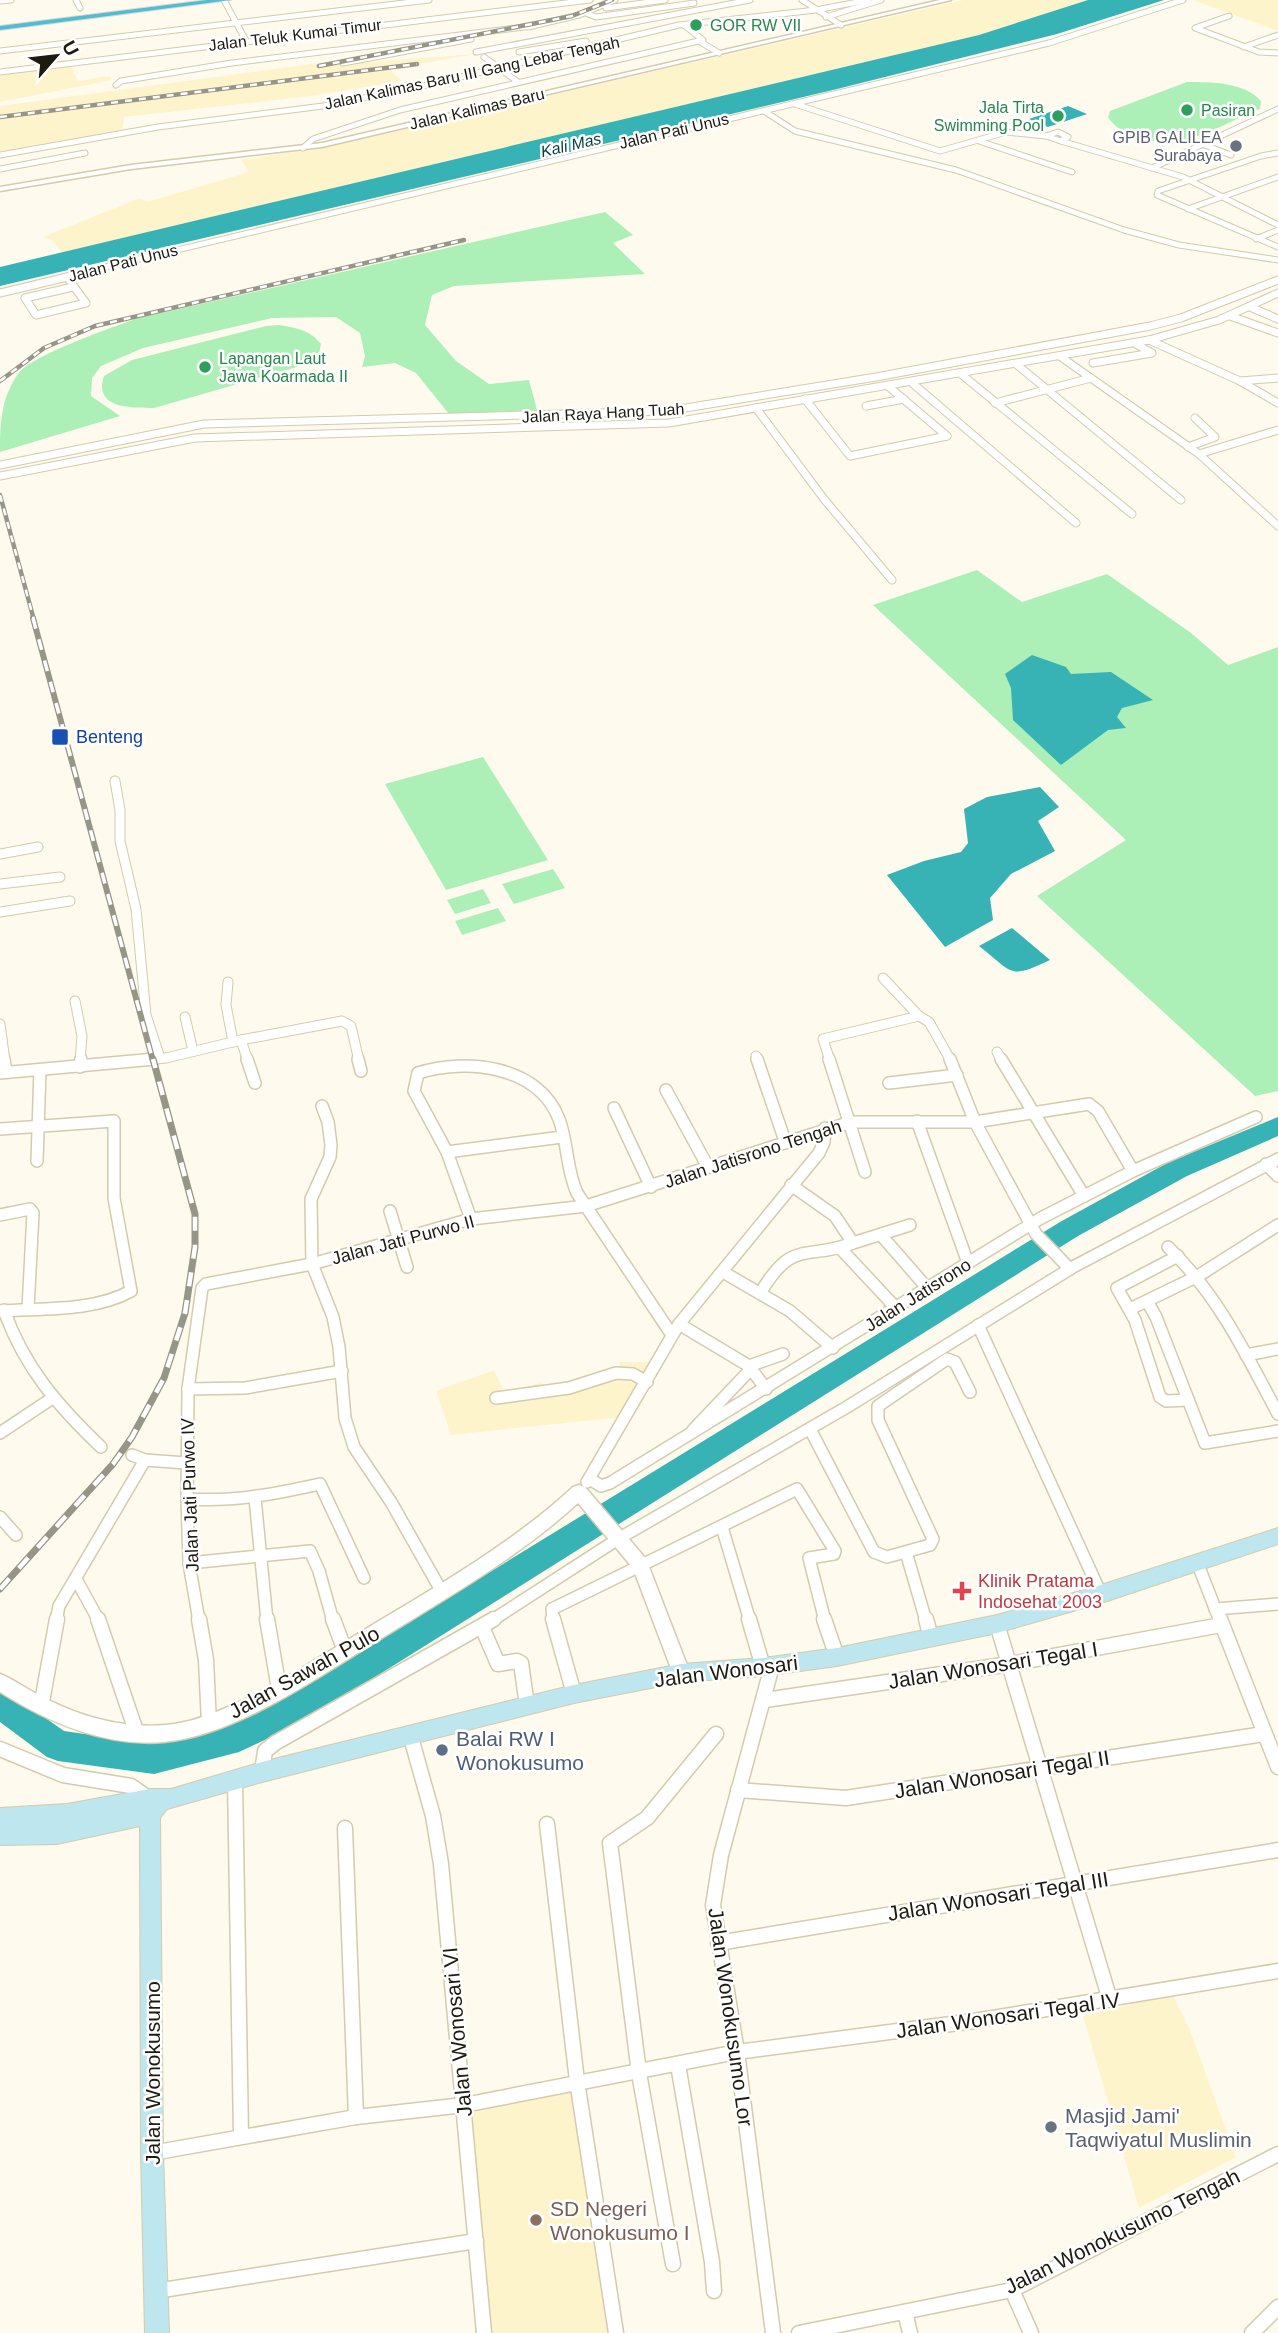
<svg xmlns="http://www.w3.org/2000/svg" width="1278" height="2333" font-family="Helvetica,sans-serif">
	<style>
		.built { fill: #fef4cc }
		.green { fill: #acefb7 }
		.water { fill: #37b3b5 }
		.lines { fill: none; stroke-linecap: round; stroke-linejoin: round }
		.river { fill: #37b3b5; fill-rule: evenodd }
		.minor-far4-casing { stroke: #d3cbac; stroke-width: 7 }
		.minor-far3-casing { stroke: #d3cbac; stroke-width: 9 }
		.minor-far2-casing { stroke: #d3cbac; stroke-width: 11 }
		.minor-far1-casing { stroke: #d3cbac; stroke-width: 14 }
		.minor-casing { stroke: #d3cbac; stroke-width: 17 }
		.tertiary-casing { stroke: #d3cbac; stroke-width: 3 }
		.secondary-casing { stroke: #d3cbac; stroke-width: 2 }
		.trunk-casing { stroke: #dbdad9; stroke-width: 2 }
		.minor-far4 { stroke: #fff; stroke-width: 5 }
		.minor-far3 { stroke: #fff; stroke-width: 7 }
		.minor-far2 { stroke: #fff; stroke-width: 9 }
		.minor-far1 { stroke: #fff; stroke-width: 11 }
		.minor { stroke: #fff; stroke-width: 14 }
		.tertiary { fill: #fff; fill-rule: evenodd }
		.secondary { fill: #bee6ee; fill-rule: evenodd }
		.trunk { fill: #52bcd0; fill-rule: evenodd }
		.rail-far2-casing { stroke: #979488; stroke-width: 4.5 }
		.rail-far1-casing { stroke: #979488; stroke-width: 6 }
		.rail-casing { stroke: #979488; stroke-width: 7 }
		.rail-far2 { stroke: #fff; stroke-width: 2.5; stroke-dasharray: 7; stroke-linecap: butt }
		.rail-far1 { stroke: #fff; stroke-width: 3.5; stroke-dasharray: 11; stroke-linecap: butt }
		.rail { stroke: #fff; stroke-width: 4.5; stroke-dasharray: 14; stroke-linecap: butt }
		.leisure-dot { fill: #2e9e5b; stroke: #fff; stroke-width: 2.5 }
		.worship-dot { fill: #6b7280; stroke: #fff; stroke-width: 2.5 }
		.transit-dot { fill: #1a4fb4; stroke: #fff; stroke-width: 2.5 }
		.health-dot { fill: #e0444e; stroke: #fff; stroke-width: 2.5 }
		.service-dot { fill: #5c6f8a; stroke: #fff; stroke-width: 2.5 }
		.education-dot { fill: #8d6e63; stroke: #fff; stroke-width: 2.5 }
		.labels { text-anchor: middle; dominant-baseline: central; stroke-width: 5; stroke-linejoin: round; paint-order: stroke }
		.far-leisure-label { font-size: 16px; fill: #27864d; stroke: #fff; text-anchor: start }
		.far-street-label { font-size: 16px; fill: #1d1a0f; stroke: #fff }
		.far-worship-label { font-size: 16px; fill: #5b616d; stroke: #fff; text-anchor: end }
		.far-water-label { font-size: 16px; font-style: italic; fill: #033d3e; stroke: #fff }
		.transit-label { font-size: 18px; fill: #164399; stroke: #fff; text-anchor: start }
		.street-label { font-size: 18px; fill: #1d1a0f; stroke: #fff }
		.health-label { font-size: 18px; fill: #be3a42; stroke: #fff; text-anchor: start }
		.near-street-label { font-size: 21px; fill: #1d1a0f; stroke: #fff }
		.near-service-label { font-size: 21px; fill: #4e5e75; stroke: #fff; text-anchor: start }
		.near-worship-label { font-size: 21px; fill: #5b616d; stroke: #fff; text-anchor: start }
		.near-education-label { font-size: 21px; fill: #785e54; stroke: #fff; text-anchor: start }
	</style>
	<rect width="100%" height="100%" fill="#fefbee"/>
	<g class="built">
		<path d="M607,0h8l-18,9 -71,19 -161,32 1,2 111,-8 -88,15 13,12 -91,15 -187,21 -2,14 -122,22v-47l378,-51 195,-41z"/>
		<path d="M963,0h125l-109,35 -917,218 -10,-13 -9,-3 97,-39 7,4 102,-30 -8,-12 85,-13z"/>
		<path d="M1193,0h85v31z"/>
		<path d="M70,65l8,16 32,-5 2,4 -112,22v-27z"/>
		<path d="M620,1362h38l-36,55 -171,18 -15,-44 58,-21 14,29 15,-10 18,-7 8,14 51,-18 10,-10 9,-1z"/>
		<path d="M1172,1994l18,36 46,127 -97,51 -56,-192z"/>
		<path d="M573,2085l37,248h-122l-19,-226z"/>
	</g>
	<g class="green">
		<path d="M1187,82c24,0 58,0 74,19l-1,8c-23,9 -47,23 -71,30 -25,7 -66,2 -81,-22l2,-6z"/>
		<path d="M605,212l28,23 -20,8 32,31 -191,12 -22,9 -7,30 31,36 33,23 40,-4 8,30 -88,4 -33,-41 -21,-10 -33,4 3,-11 -5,-23 -24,-16 -64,1 -129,30 -42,18 -9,12 -1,18 29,20 -120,36c0,-28 1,-54 18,-78 12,-18 93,-46 117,-55z"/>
		<path d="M279,325c18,3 31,5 42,19l-2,10 -8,9 -157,45c-23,0 -61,1 -50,-32l28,-16 134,-34z"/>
		<path d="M977,570l45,32 85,-28 84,59 37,32 50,-18v444l-23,5 -218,-200 89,-56 -253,-235z"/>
		<path d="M483,757l65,103 -102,30 -61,-106z"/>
		<path d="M553,869l12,19 -51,16 -12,-20z"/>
		<path d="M483,889l8,14 -36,11 -8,-14z"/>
		<path d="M498,908l8,13 -44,14 -7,-14z"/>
	</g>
	<g class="water">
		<path d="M1088,0h76l-107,34 -224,56 -833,196v-19l979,-232z"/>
		<path d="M1068,106l19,8 -39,13 -19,-8z"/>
		<path d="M1032,655l34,12 5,7 40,-2 42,28 -31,8 -5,9 9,11 -18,2 -47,35 -48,-45 -2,-32 -6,-14z"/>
		<path d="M1040,787l19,20 -21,14 17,30 -44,23 -21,24 3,22 -48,27 -58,-72 37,-14 37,-9 7,-9 -4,-34 23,-12z"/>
		<path d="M1012,928l38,32c-42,20 -36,13 -71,-14z"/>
	</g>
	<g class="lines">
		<path class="river" d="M1278,1117v19l-91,40 -109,60 -773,485 -66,31 -85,22 -96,-13 -11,-4 -47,-35v-33l11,5 53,37 90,13 81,-21 48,-24 777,-477 109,-60z"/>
		<defs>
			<g id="minor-far4">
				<path d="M76,0l4,8"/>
				<path d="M224,0l22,41"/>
				<path d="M802,0l39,25"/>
				<path d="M0,1l11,-1"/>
				<path d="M606,8l59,-8"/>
				<path d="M586,13l10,4 98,-14"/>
				<path d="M1229,16l-34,12 64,24 19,1"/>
				<path d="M826,17l55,-17"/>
				<path d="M528,27l51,-12 36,-15"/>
				<path d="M699,41l20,12"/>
				<path d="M1244,47l34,-12"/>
				<path d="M0,51l429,-51"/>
				<path d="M476,52l274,-52"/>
				<path d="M519,52l67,-11"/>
				<path d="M484,57l34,25"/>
				<path d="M343,63l128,-24"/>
				<path d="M0,72l590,-72"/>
				<path d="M116,85l5,-4 111,-18 300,-37"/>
				<path d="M795,104l145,47 66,-19 40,4"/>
				<path d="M764,111l31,20 161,39 168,60 55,15 99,15"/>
				<path d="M1058,132l10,5 -7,4 -15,-5z"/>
				<path d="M979,141l93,31"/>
				<path d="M1061,141l122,36 95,48"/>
				<path d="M1202,144l29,11"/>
				<path d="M303,148l10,-9 87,-29 303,-70 -19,-15"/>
				<path d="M1278,153l-17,3 -103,35 -1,4 121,52"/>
				<path d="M0,155l158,-28 165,-21 87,-17 269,-64 137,-15 52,-10"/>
				<path d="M1152,168l126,-59"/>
				<path d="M0,169l85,-16"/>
				<path d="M1188,209l90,-32"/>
				<path d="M1256,239l22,-9"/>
				<path d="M80,273l969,-230 134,-43"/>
			</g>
			<g id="minor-far3">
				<path d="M67,277l19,26 -50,12 -11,-17 48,-11"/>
				<path d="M0,293l88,-21"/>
				<path d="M1250,307l28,12"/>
				<path d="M1230,316l48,17"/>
				<path d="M1149,340l91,41 38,-3"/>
				<path d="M1061,357l138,97 79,72"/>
				<path d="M1093,363l59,-10 -18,-10"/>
				<path d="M1016,364l165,136"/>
				<path d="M961,374l171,140"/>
				<path d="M1240,381l38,22"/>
				<path d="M911,382l165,141"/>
				<path d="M888,386l59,50"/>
				<path d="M805,399l45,57 97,-20"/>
				<path d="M995,403l96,-25"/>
				<path d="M866,406l38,-7"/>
				<path d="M756,408l68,91 68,81"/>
				<path d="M1188,447l27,-10 -20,-19"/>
				<path d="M1199,454l79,-24"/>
				<path d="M0,465l204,-41 463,-13 209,-34 274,-51 31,-8 97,-38"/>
				<path d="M0,476l195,-38 474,-15 480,-83 70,-20 59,-27"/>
			</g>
			<g id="minor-far2">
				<path d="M115,781l5,29v31l16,68 10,106 14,43"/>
				<path d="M0,854l38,-7"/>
				<path d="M0,884l60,-7"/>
				<path d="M0,912l70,-11"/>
				<path d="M883,978l36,38"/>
				<path d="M228,982l-2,23 7,37"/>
				<path d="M75,1001l7,35 -2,25"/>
				<path d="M185,1017l8,34"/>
				<path d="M0,1024l5,37"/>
				<path d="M241,1040l7,21"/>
				<path d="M997,1052l5,9"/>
				<path d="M756,1056l2,5"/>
				<path d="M136,1061l30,-3 75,-18 101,-19 9,5 8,35"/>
				<path d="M830,1061l-7,-22 96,-23 10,6 22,39"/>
			</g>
			<g id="minor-far1">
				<path d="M4,1059l2,13"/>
				<path d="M247,1059l8,24"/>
				<path d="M358,1059l3,12"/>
				<path d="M757,1059l28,82"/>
				<path d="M829,1059l36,113"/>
				<path d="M950,1059l25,63 61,112 34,35"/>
				<path d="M1001,1059l83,137"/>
				<path d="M80,1067l1,-8"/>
				<path d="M0,1073l155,-14"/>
				<path d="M889,1083l68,-8"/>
				<path d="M666,1090l42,77"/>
				<path d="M322,1106l6,16 3,23 -1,12 -19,42 1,65 21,53 6,30 6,71 9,29 37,55 51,90"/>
				<path d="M614,1108l37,79"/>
				<path d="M917,1121l51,142"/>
				<path d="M0,1129l114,-8v77l17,93c-38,21 -89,17 -131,20"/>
				<path d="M562,1137l-115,15 -33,-61 4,-18c48,-15 120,-8 141,46 9,24 7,50 18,74l95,142"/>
				<path d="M447,1152l24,67"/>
				<path d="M37,1161l3,-91"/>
				<path d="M1266,1164l12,12"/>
				<path d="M390,1211l17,56"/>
				<path d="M0,1215l30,-6 3,4 -5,96"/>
				<path d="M881,1235l47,54"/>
				<path d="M853,1243l57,-18"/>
				<path d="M1168,1247c50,48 78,107 110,167"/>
				<path d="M840,1248l57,61"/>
				<path d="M1178,1256l-61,32 18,32 25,77 6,4 22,-1"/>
				<path d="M723,1272l67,39 43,37"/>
				<path d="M761,1292c32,-54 45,-31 92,-49l-18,-27 -44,-31"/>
				<path d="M1147,1301l9,16 49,126 73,-12"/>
				<path d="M1130,1309l68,-33 80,-51"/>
				<path d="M4,1310c20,57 54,96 97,137"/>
				<path d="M679,1324l70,42 17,23"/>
				<path d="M978,1325l123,269"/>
				<path d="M1246,1355l32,-6"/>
				<path d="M749,1366l34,-12"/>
				<path d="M188,1389l57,-1 97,-17"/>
				<path d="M496,1398l73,-10 47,-15 17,1 14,8"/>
				<path d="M810,1429l64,123 13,5 43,-12 3,-6 -55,-119v-14l69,-47 8,3 15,30"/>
				<path d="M693,1430l58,-61"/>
				<path d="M0,1433l51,-34"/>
				<path d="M132,1455l13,5 41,3"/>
				<path d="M590,1479l11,7 9,-3 431,-265 92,-47 123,-54"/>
				<path d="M587,1482l92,-158 140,-171 5,-11 1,-14"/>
				<path d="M255,1498l12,123"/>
				<path d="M187,1499c47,3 88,-5 133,-15l44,94"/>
				<path d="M0,1517l16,18"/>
				<path d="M722,1527l28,94"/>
				<path d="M906,1552l20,69"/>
				<path d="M1197,1562l23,59"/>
				<path d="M189,1563l121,-12 9,20 14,50"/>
				<path d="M76,1579l23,42"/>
				<path d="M1215,1609l63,-5"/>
				<path d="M56,1621l3,-15 86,-146"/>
				<path d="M199,1621l-10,-58 -2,-64 1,-110 14,-101 4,-4 106,-20 159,-45 115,-13 265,-84h124l114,-18 9,7 35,60"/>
				<path d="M491,1621l127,-82 229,-132 226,-140 205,-108"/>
				<path d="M553,1621l-1,-12 245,-120 38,62 -1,3 -25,4 16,63"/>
			</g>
			<g id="minor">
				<path d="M98,1619l39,115"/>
				<path d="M199,1619l7,41 3,64"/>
				<path d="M267,1619l12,70"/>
				<path d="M333,1619l12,32"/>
				<path d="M553,1619l21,75"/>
				<path d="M749,1619l14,48"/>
				<path d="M824,1619l13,38"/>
				<path d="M926,1619l5,19"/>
				<path d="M1220,1619l58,148"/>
				<path d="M997,1624l113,376"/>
				<path d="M482,1627l16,37 19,-3 4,2 6,43"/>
				<path d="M772,1666l-51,189 -8,50 24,147 36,281"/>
				<path d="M765,1700l245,-36 211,-39"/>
				<path d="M41,1707l16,-88"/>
				<path d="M410,1734l23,82 8,48 43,469"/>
				<path d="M0,1749l63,26 68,11 19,13"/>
				<path d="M262,1772l3,-21 10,-8 219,-124"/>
				<path d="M235,1780l6,356"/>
				<path d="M738,1790l108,8 418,-64"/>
				<path d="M547,1824l30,257 39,252"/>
				<path d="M345,1828l11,289"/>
				<path d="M718,1943l560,-93"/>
				<path d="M678,2065l34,197 2,29"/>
				<path d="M152,2153l204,-36 108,-12 273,-53 237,-31 304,-50"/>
				<path d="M673,2264l-34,-191 -29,-230 37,-25 69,-84"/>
				<path d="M1012,2290l19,43"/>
				<path d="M156,2291l320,-50"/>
				<path d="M905,2312l5,21"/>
				<path d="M799,2333l213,-43 266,-136"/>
				<path d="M1252,2333l26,-26"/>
			</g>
			<g id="tertiary">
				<path d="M940,0h11l-629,147 -191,22 -131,22v-4l131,-22 191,-22z"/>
				<path d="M579,1485l6,2 61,72 44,114 -3,6 -6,2 -6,-2 -42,-111 -55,-65c-59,54 -128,93 -196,135 -61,37 -146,98 -218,104 -59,5 -115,-19 -164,-50v-18c13,5 25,14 37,20 31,17 65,29 100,31 23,2 47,-1 68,-9 56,-20 108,-55 159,-86 73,-44 146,-85 209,-143z"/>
			</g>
			<path id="secondary" d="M1278,1528v16l-177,59 -104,30 -160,33 -74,10 -82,6 -107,21 -312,79 -95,27 -7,9 3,335 6,180h-24l-4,-180 -1,-327 -83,18 -57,1v-37l67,-4 83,-15h21l91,-27 312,-77 107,-21 82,-6 74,-10 160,-33 104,-30z"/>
			<path id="trunk" d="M207,0h24l-231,30v-4z"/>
		</defs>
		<use href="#minor-far4" class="minor-far4-casing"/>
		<use href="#minor-far3" class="minor-far3-casing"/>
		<use href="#minor-far2" class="minor-far2-casing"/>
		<use href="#minor-far1" class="minor-far1-casing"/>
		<use href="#minor" class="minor-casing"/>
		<use href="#tertiary" class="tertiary-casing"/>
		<use href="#secondary" class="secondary-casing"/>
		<use href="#trunk" class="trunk-casing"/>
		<use href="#minor-far4" class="minor-far4"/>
		<use href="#minor-far3" class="minor-far3"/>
		<use href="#minor-far2" class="minor-far2"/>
		<use href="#minor-far1" class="minor-far1"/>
		<use href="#minor" class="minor"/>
		<use href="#tertiary" class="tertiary"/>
		<use href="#secondary" class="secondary"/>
		<use href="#trunk" class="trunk"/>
		<defs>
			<g id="rail-far2">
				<path d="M319,66l253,-50 40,-16"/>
				<path d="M0,117l417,-53"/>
				<path d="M0,381l44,-33 51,-22 369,-86"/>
				<path d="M0,495l34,125"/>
			</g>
			<path id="rail-far1" d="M33,618l120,443"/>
			<path id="rail" d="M0,1589l113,-125 19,-27 32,-59 21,-65 10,-66v-33l-42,-155"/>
		</defs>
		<use href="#rail-far2" class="rail-far2-casing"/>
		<use href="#rail-far1" class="rail-far1-casing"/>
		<use href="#rail" class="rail-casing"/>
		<use href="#rail-far2" class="rail-far2"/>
		<use href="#rail-far1" class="rail-far1"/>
		<use href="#rail" class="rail"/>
	</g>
	<g class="leisure-dot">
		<circle cx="696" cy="25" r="7"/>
		<circle cx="1187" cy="110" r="7"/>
		<circle cx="1058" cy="116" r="7"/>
		<circle cx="205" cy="367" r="7"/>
	</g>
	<g class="worship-dot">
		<circle cx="1236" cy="146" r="7"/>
		<circle cx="1051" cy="2127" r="7"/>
	</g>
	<rect class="transit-dot" x="51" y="728" width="18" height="18" rx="3.5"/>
	<path class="health-dot" d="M958.5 1580.5h7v7h7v7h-7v7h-7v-7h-7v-7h7z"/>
	<circle class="service-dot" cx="442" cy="1750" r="7"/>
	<circle class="education-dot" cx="536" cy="2220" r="7"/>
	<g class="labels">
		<g class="far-leisure-label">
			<text x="710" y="25">GOR RW VII</text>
			<text x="1044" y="107" text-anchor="end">Jala Tirta<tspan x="1044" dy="18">Swimming Pool</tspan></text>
			<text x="1201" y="110">Pasiran</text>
			<text x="219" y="358">Lapangan Laut<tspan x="219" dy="18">Jawa Koarmada II</tspan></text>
		</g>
		<g class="far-street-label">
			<text transform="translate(295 35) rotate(-7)">Jalan Teluk Kumai Timur</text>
			<text transform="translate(472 73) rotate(-12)">Jalan Kalimas Baru III Gang Lebar Tengah</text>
			<text transform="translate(477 109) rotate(-13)">Jalan Kalimas Baru</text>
			<text transform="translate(674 131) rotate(-13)">Jalan Pati Unus</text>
			<text transform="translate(123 263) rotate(-14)">Jalan Pati Unus</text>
			<text transform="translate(603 413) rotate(-3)">Jalan Raya Hang Tuah</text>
		</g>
		<g class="far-worship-label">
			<text x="1222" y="137">GPIB GALILEA<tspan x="1222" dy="18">Surabaya</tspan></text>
		</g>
		<g class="far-water-label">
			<text transform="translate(571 145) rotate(-13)">Kali Mas</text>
		</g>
		<g class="transit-label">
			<text x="76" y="737">Benteng</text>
		</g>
		<g class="street-label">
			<text transform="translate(753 1154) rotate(-18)">Jalan Jatisrono Tengah</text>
			<text transform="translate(403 1240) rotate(-15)">Jalan Jati Purwo II</text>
			<text transform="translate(918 1295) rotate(-32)">Jalan Jatisrono</text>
			<text transform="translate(190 1495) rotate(-92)">Jalan Jati Purwo IV</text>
		</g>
		<g class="health-label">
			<text x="978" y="1581">Klinik Pratama<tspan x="978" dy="21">Indosehat 2003</tspan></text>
		</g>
		<g class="near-street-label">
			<text transform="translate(993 1665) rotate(-9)">Jalan Wonosari Tegal I</text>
			<text transform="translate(726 1671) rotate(-7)">Jalan Wonosari</text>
			<text transform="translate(304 1672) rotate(-29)">Jalan Sawah Pulo</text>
			<text transform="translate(1002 1774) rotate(-9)">Jalan Wonosari Tegal II</text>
			<text transform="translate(998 1896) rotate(-9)">Jalan Wonosari Tegal III</text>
			<text transform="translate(1008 2015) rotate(-8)">Jalan Wonosari Tegal IV</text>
			<text transform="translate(731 2017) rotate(82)">Jalan Wonokusumo Lor</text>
			<text transform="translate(457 2032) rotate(-95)">Jalan Wonosari VI</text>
			<text transform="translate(152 2073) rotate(-90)">Jalan Wonokusumo</text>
			<text transform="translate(1122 2231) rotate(-26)">Jalan Wonokusumo Tengah</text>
		</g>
		<g class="near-service-label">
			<text x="456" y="1738">Balai RW I<tspan x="456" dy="24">Wonokusumo</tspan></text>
		</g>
		<g class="near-worship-label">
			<text x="1065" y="2115">Masjid Jami'<tspan x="1065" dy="24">Taqwiyatul Muslimin</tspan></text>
		</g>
		<g class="near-education-label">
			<text x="550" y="2208">SD Negeri<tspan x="550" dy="24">Wonokusumo I</tspan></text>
		</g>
	</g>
	<g transform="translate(56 56) rotate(62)" stroke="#ffffff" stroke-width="5" paint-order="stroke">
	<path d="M0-5L12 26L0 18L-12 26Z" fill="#1d1a0f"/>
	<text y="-10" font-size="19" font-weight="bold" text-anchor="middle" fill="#1d1a0f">U</text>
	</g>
</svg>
